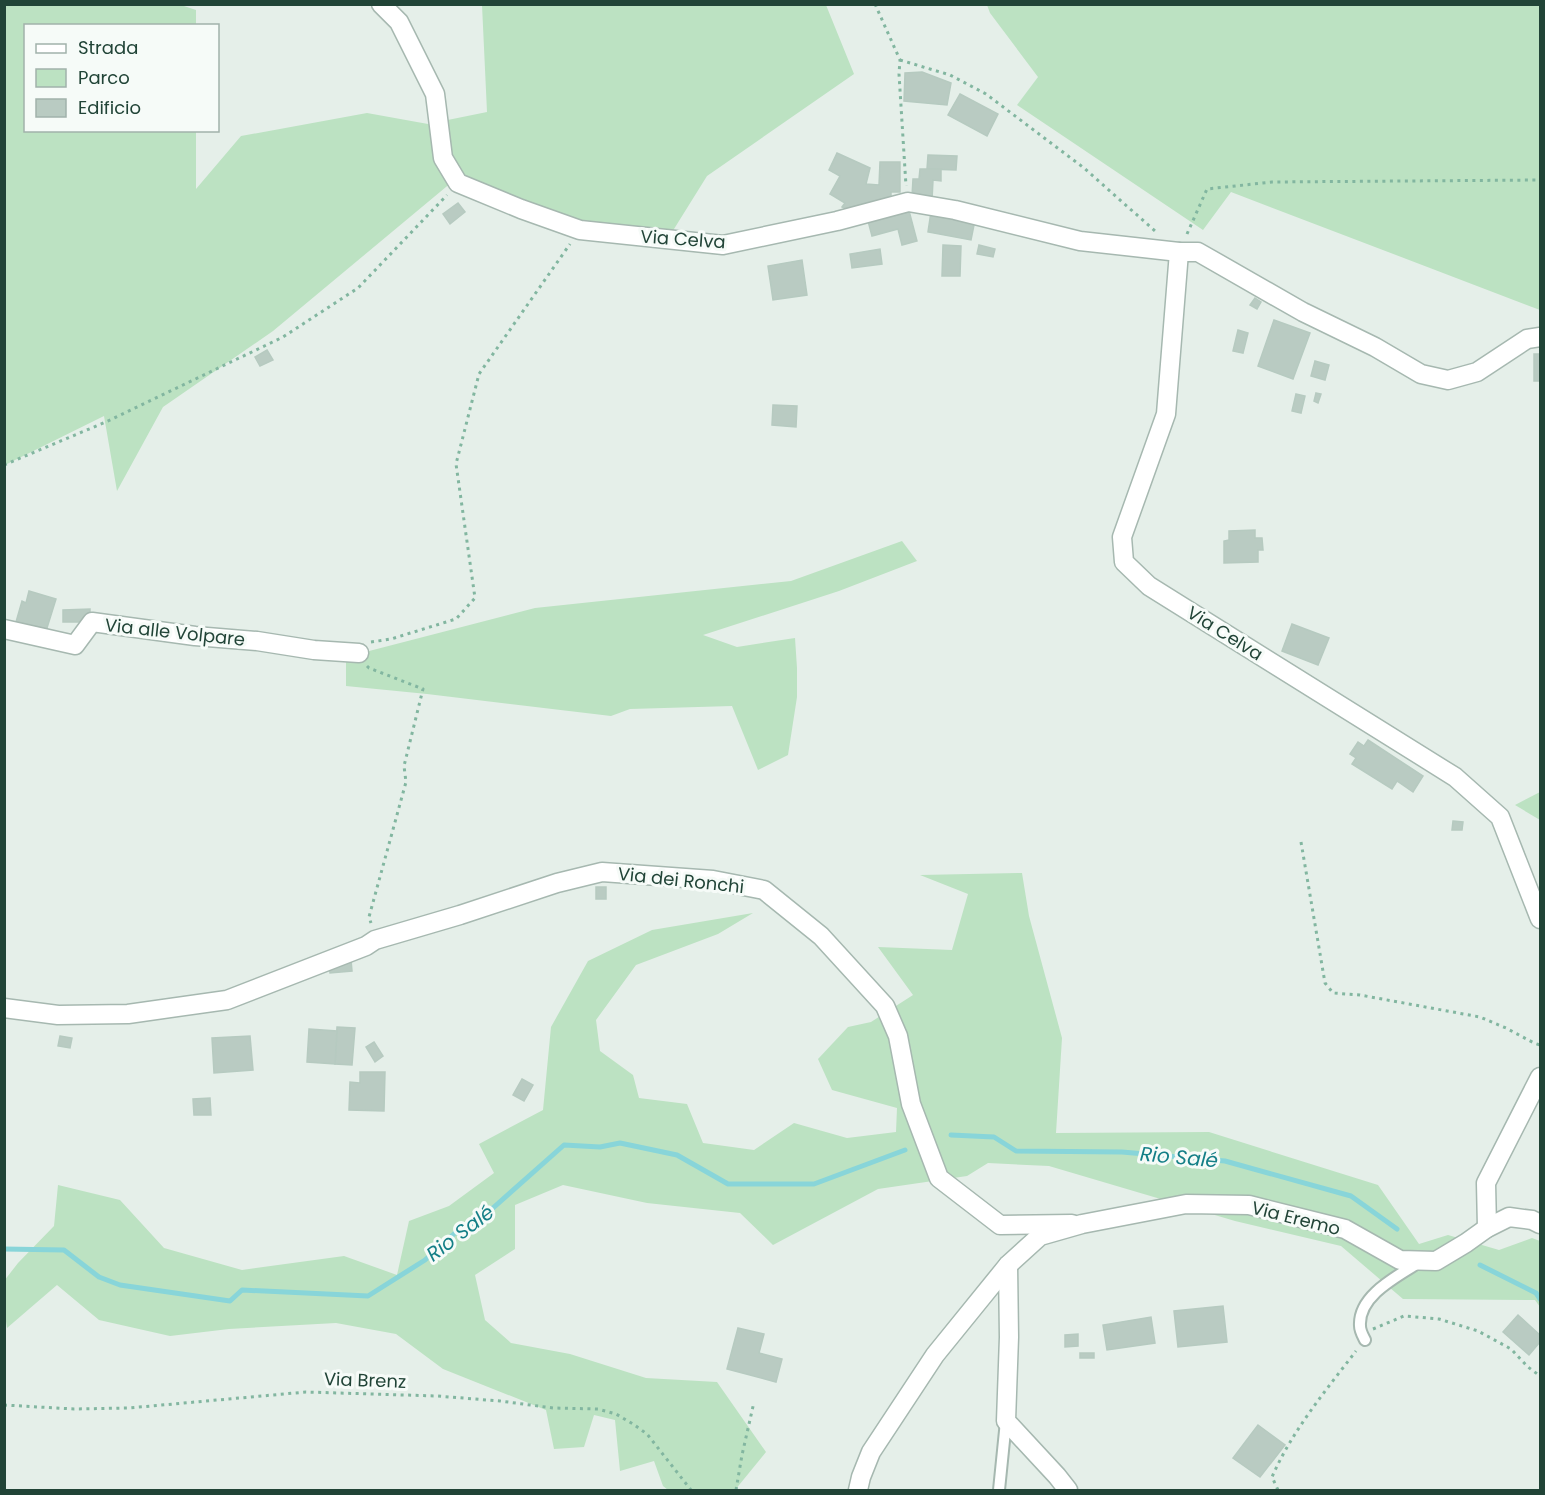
<svg xmlns="http://www.w3.org/2000/svg" width="1545" height="1495" font-family="Poppins,sans-serif">
	<style>
		.green { fill: #bce2c2 }
		.lines { fill: none; stroke-linecap: round; stroke-linejoin: round }
		.stream { stroke: #88d5d9; stroke-width: 5 }
		.building { fill: #b9cbc2; stroke: #b6cac0; stroke-width: 1.5 }
		.service-casing { stroke: #a6b8b0; stroke-width: 14 }
		.minor-casing { stroke: #a6b8b0; stroke-width: 21 }
		.tertiary-casing { stroke: #a6b8b0; stroke-width: 21 }
		.path { stroke: #82b6a0; stroke-width: 3; stroke-dasharray: 3 4.5; stroke-linecap: butt }
		.service { stroke: #fff; stroke-width: 10 }
		.minor { stroke: #fff; stroke-width: 18 }
		.tertiary { stroke: #fff; stroke-width: 18 }
		.labels { text-anchor: middle; dominant-baseline: central; stroke-width: 6; stroke-linejoin: round; paint-order: stroke }
		.street-label { font-size: 18px; fill: #214437; stroke: #f6fbf8 }
		.water-label { font-size: 20px; font-style: italic; fill: #147f87; stroke: #f6fbf8 }
	</style>
	<rect width="100%" height="100%" fill="#e5efe9"/>
	<g class="green">
		<path d="M178,4l18,6v15l-170,1v104l170,1v58l45,-53 126,-23 61,11 59,-12 -5,-107h344l28,69 -147,102 -38,61 -87,-13 -124,-47 -185,154 -110,76 -46,84 -13,-75 -99,49v-460z"/>
		<path d="M987,5h553v305l-309,-118 -28,38 -186,-125 21,-28 -48,-64z"/>
		<path d="M902,541l15,20 -78,30 -136,44 34,12 58,-9 2,30v29l-9,58 -30,15 -26,-64 -102,3 -19,7 -184,-22 -81,-8v-29l189,-49 256,-27z"/>
		<path d="M1540,792v28l-25,-15z"/>
		<path d="M1022,873l7,43 33,122 -6,95 153,-1 169,53 41,59 29,-9 51,15 33,-12 8,3v66l-5,-7 -132,-1 -62,-53 -106,-25 -186,-55 -61,-3 -21,13 -89,13 -105,56 -33,-32 -93,-10 -84,-18 -48,20v44l-40,26 10,45 26,23 59,11 76,24 71,4 49,70 -31,38h-67l-5,-4 -9,-25 -34,10 -5,-51 -21,-5 -10,32 -30,2 -8,-39 -103,-41 -47,-35 -60,-11 -107,6 -59,7 -71,-16 -42,-35 -50,43 -2,-13 -1,-34 14,-18 36,-37 4,-41 62,15 44,48 78,22 102,-14 53,19 12,-54 40,-15 45,-33 -15,-29 64,-34 8,-83 37,-66 64,-31 101,-17 -35,21 -82,31 -40,55 4,31 33,24 6,23 48,6 16,39 51,7 40,-27 53,15 49,-6 1,-24 -65,-18 -14,-31 30,-32 23,-5 42,-27 -35,-48 74,3 16,-56 -48,-19z"/>
	</g>
	<g class="lines">
		<g class="stream">
			<path d="M951,1135l43,2 22,14 106,1 103,9 126,35 46,33"/>
			<path d="M4,1249l60,1 35,27 21,8 110,16 12,-11 126,6 57,-36 30,-27 20,-9 89,-79 36,2 20,-4 57,12 51,29h86l91,-34"/>
			<path d="M1480,1265l56,28 4,6"/>
		</g>
	</g>
	<g class="building">
		<path d="M922,72l29,11 -4,22 -43,-4 1,-28z"/>
		<path d="M960,94l38,20 -11,22 -39,-21z"/>
		<path d="M837,153l33,15 -4,16 13,1 1,-23h20v30h-9v13l-36,8 -13,-6 3,-4 -15,-9 10,-18 -11,-6z"/>
		<path d="M928,155l29,1 -1,14 -29,-1z"/>
		<path d="M920,169h21v12l-8,-1 -1,20 -20,-4 1,-17h6z"/>
		<path d="M458,203l7,9 -15,12 -7,-10z"/>
		<path d="M908,207l9,34 -15,4 -4,-16 -26,7 -5,-19z"/>
		<path d="M931,212l44,8 -4,20 -43,-8z"/>
		<path d="M943,245l18,1 -1,30h-18z"/>
		<path d="M979,245l16,4 -2,8 -16,-3z"/>
		<path d="M880,249l2,15 -30,4 -2,-14z"/>
		<path d="M802,260l5,35 -34,5 -5,-34z"/>
		<path d="M1255,298l6,4 -4,7 -7,-4z"/>
		<path d="M1274,320l36,13 -17,46 -35,-13z"/>
		<path d="M1238,330l10,3 -5,20 -10,-2z"/>
		<path d="M267,350l6,10 -13,6 -5,-9z"/>
		<rect x="1534" y="354" width="6" height="27"/>
		<path d="M1315,361l14,4 -4,15 -14,-4z"/>
		<path d="M1316,393l5,1 -3,9 -4,-2z"/>
		<path d="M1296,394l9,2 -4,17 -9,-2z"/>
		<path d="M773,405l24,1 -1,21 -24,-2z"/>
		<path d="M1255,530v8h7l1,12h-5v12l-34,1v-22l5,-1v-9z"/>
		<path d="M29,591l27,8 -10,32 -30,-9 6,-21 4,2z"/>
		<path d="M90,609v13h-27v-12z"/>
		<path d="M1292,624l37,14 -11,27 -36,-14z"/>
		<path d="M1368,740l55,36 -10,16 -16,-11 -5,8 -40,-25 4,-6 -6,-4 8,-12 6,4z"/>
		<path d="M1453,821l10,1 -1,8h-10z"/>
		<rect x="596" y="887" width="10" height="12"/>
		<path d="M351,960l1,11 -22,2 -1,-11z"/>
		<path d="M337,1027l18,1 -3,37 -17,-1z"/>
		<path d="M309,1029l28,2 -2,33 -28,-2z"/>
		<path d="M60,1036l12,2 -2,10 -12,-2z"/>
		<path d="M250,1036l3,34 -39,3 -2,-35z"/>
		<path d="M374,1042l9,14 -8,6 -9,-15z"/>
		<path d="M360,1072h25l-1,39 -35,-1 1,-28 10,1z"/>
		<path d="M522,1079l11,6 -9,16 -11,-6z"/>
		<path d="M210,1098l1,17h-17l-1,-16z"/>
		<path d="M1223,1306l4,36 -49,5 -4,-36z"/>
		<path d="M1518,1315l22,20v7l-11,13 -26,-23z"/>
		<path d="M1151,1317l4,26 -48,7 -4,-25z"/>
		<path d="M738,1328l26,6 -5,19 23,6 -6,23 -49,-13z"/>
		<path d="M1078,1334v12l-13,1v-12z"/>
		<rect x="1080" y="1353" width="14" height="5"/>
		<path d="M1258,1425l27,20 -25,32 -27,-19z"/>
	</g>
	<g class="lines">
		<defs>
			<g id="service">
				<path d="M1365,1340c-2,-4 -5,-9 -5,-14 -2,-30 36,-49 58,-63"/>
				<path d="M999,1490l7,-69"/>
			</g>
			<g id="minor">
				<path d="M381,4l18,18 36,72 8,64 15,25 63,26 59,21 143,15 114,-24 71,-19 47,8 125,31 99,11h19l105,60 72,35 46,27 27,6 29,-8 50,-33 13,-2"/>
				<path d="M1179,252l-13,162 -44,123 2,25 25,24 306,191 45,40 40,102"/>
				<path d="M4,629l71,16 17,-23 103,14 62,5 57,9 45,3"/>
				<path d="M4,1008l54,7 70,-1 99,-14 139,-54 9,-6 85,-25 97,-32 45,-11 111,8 51,10 57,46 64,70 13,30 13,68 28,74 61,47 72,-1"/>
				<path d="M1487,1228l-1,-45 54,-106"/>
				<path d="M1008,1265l1,72 -3,84 51,55 11,14"/>
			</g>
			<path id="tertiary" d="M858,1490l3,-13 10,-25 64,-97 73,-90 32,-29 42,-12 104,-20 63,1 96,24 55,31 36,1 30,-18 21,-15 22,-11 23,3 8,4"/>
		</defs>
		<use href="#service" class="service-casing"/>
		<use href="#minor" class="minor-casing"/>
		<use href="#tertiary" class="tertiary-casing"/>
		<g class="path">
			<path d="M875,4l25,56 -1,14 7,112"/>
			<path d="M900,60l50,15 36,19 98,74 71,63"/>
			<path d="M1187,234l20,-45 65,-7 268,-2"/>
			<path d="M4,465l104,-44 175,-84 75,-49 89,-93"/>
			<path d="M371,642l20,-3 65,-20 19,-21 -19,-134 23,-90 91,-130"/>
			<path d="M367,666l2,2 54,21 -19,77 2,16 -37,135 2,6"/>
			<path d="M1301,842l24,141 8,10 27,2 120,22 26,11 28,15 6,2"/>
			<path d="M1373,1329l31,-13 35,3 39,12 33,18 17,18 12,9"/>
			<path d="M4,1405l70,4 55,-1 177,-16 131,4 63,5 53,7 45,1 18,5 17,10 14,10 44,56"/>
			<path d="M736,1490l6,-35 12,-53"/>
			<path d="M1278,1490l-6,-13c20,-46 54,-87 84,-126"/>
		</g>
		<use href="#service" class="service"/>
		<use href="#minor" class="minor"/>
		<use href="#tertiary" class="tertiary"/>
	</g>
	<g class="labels">
		<g class="street-label">
			<text transform="translate(683 239) rotate(4)">Via Celva</text>
			<text transform="translate(175 632) rotate(6)">Via alle Volpare</text>
			<text transform="translate(1225 633) rotate(32)">Via Celva</text>
			<text transform="translate(681 880) rotate(6)">Via dei Ronchi</text>
			<text transform="translate(1296 1218) rotate(14)">Via Eremo</text>
			<text transform="translate(365 1380) rotate(2)">Via Brenz</text>
		</g>
		<g class="water-label">
			<text transform="translate(1179 1157) rotate(5)">Rio Salé</text>
			<text transform="translate(460 1233) rotate(-37)">Rio Salé</text>
		</g>
	</g>
	<rect width="1545" height="1495" fill="none" stroke="#214437" stroke-width="12"/>
	<rect x="24" y="24" width="195" height="108" fill="#f6fbf8" stroke="#a1b2ab" stroke-width="1.5"/>
	<rect x="36" y="44" width="30" height="9" fill="#ffffff" stroke="#a1b2ab" stroke-width="1.5"/>
	<text x="78" y="54" font-size="18" fill="#214437">Strada</text>
	<rect x="36" y="69" width="30" height="18" fill="#bce2c2" stroke="#a1b2ab" stroke-width="1.5"/>
	<text x="78" y="84" font-size="18" fill="#214437">Parco</text>
	<rect x="36" y="99" width="30" height="18" fill="#b9cbc2" stroke="#a1b2ab" stroke-width="1.5"/>
	<text x="78" y="114" font-size="18" fill="#214437">Edificio</text>
</svg>
